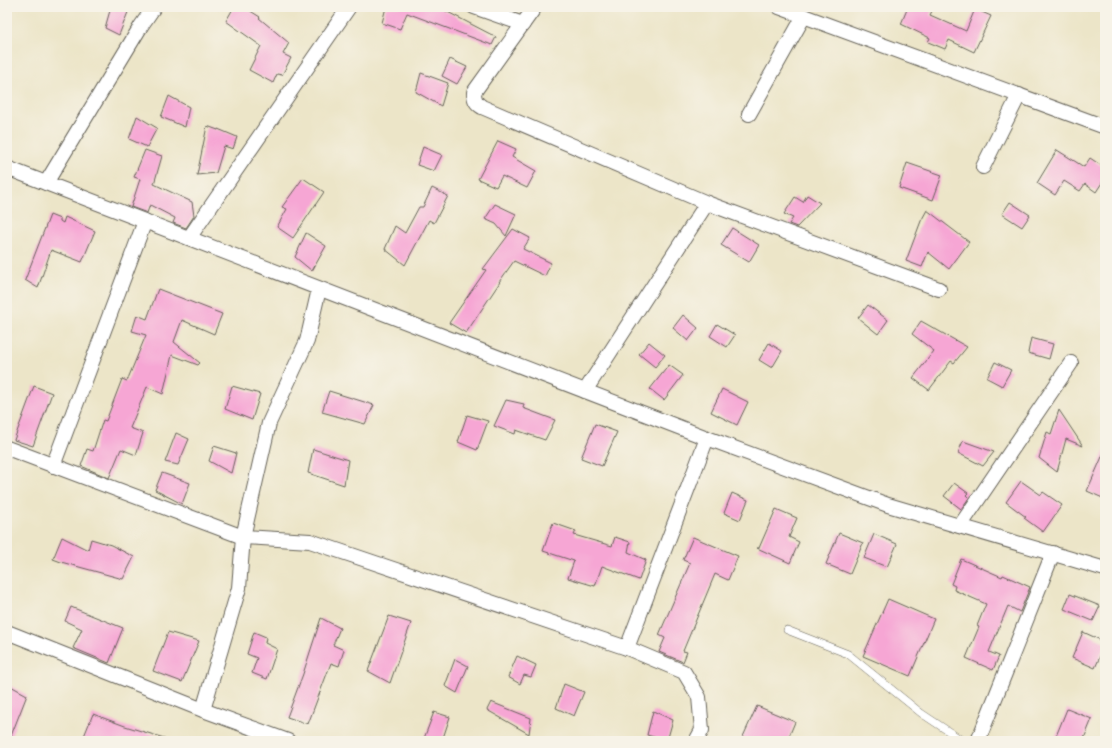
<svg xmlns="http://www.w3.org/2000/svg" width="1112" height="748" font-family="'IM FELL Double Pica',serif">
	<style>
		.building { fill: #f6a6d4 }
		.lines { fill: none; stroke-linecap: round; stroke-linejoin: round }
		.service-casing { stroke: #656258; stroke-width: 8 }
		.minor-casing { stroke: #656258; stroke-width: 16 }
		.service { stroke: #fff; stroke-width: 7 }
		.minor { stroke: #fff; stroke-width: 14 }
	</style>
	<rect width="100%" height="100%" fill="#f7f3e8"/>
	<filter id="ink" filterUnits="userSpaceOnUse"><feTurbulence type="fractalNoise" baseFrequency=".025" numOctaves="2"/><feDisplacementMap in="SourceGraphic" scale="8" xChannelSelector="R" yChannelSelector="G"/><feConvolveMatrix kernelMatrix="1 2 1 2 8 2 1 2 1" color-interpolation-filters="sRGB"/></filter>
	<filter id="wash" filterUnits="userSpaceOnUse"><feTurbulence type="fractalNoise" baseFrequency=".012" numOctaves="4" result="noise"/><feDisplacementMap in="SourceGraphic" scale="16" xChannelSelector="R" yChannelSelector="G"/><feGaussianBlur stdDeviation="0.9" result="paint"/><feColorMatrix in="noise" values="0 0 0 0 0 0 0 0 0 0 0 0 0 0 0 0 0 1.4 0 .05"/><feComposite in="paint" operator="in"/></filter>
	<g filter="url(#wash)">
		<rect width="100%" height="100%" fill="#ece5c8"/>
		<g id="blocks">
			<g class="building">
				<path d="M111,7h19l-11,28 -14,-7z"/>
				<path d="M234,7h10l16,10 -1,1 30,25 -6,11 8,4 -9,17 -5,-1 -4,9 -24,-13 12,-24 -35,-25z"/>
				<path d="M386,7h52l58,30 -4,8 -85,-32 -7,16 -18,-6z"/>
				<path d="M908,7h26l-4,8 36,16 9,-22 16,7 -17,36 -25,-12 -4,9 -17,-7 2,-4 -29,-14z"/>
				<path d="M450,59l17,8 -10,17 -15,-8z"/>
				<path d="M421,73l27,10 -7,23 -25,-14z"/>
				<path d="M169,96l20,11 -4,20 -24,-10z"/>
				<path d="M137,116l20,12 -10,19 -18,-8z"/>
				<path d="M207,126l11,4v-1l19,8 -4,12 -9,-3 -8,27 -19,2z"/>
				<path d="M498,141l18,8 -4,8 24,14 -9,17 -25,-12 -6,11 -18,-8z"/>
				<path d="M423,147l19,8 -8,16 -17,-6z"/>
				<path d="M145,150l17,6 -8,28 38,18 2,14 -8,12 -13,-5 2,-5 -25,-13 -3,8 -16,-6 9,-28 -6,-2z"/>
				<path d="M1057,150l27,17 6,-9 15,10v10l-9,14 -11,-8 -5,7 -16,-10 -9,14 -18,-12z"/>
				<path d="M907,163l35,12 -9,25 -34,-12z"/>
				<path d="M303,178l21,14 -31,46 -16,-11 10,-18 -5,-2z"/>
				<path d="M432,188l16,8 -14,27 -5,-3 -24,45 -20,-16 10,-23 10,7 14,-26h4z"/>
				<path d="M807,195l13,8 -23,24 -8,-3 4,-6 -9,-4 11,-17 8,5z"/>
				<path d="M1010,202l20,13 -8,12 -20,-13z"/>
				<path d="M495,204l21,10 -10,22 -10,-12 -11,-5z"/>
				<path d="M927,210l42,32 -20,27 -21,-17 -6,15 -16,-6 15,-40z"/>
				<path d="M50,215l10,4v2l3,2 2,-6 30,14 -13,31 -31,-12 -13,38 -13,-8z"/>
				<path d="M732,228l27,17 -10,17 -28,-17z"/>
				<path d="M513,229l17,9 -7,11 28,14 -6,13 -31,-15 -15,21h1l-34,51 -17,-10 37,-53 -3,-1z"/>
				<path d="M306,233l20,13 -14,25 -17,-14z"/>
				<path d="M158,289l64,25 -8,20 -32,-14 -8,22 26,21 -2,2 -26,-10 -9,39 -16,-7 -17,41 13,5 -7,22 -15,-6 -12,29 -28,-12 6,-17 6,2 10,-31 3,1 16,-42 5,2 19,-46 -14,-4 5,-16 10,4z"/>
				<path d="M868,305l20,15 -10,14 -20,-16z"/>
				<path d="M683,315l15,13 -10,13 -15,-13z"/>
				<path d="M921,321l46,26 -13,16 -3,-2 -22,29 -16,-12 21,-27 -22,-17z"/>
				<path d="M717,324l18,11 -8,12 -17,-11z"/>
				<path d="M1031,338l22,6 -4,15 -21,-6z"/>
				<path d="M649,342l16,13 -10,12 -16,-13z"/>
				<path d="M769,343l13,8 -10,17 -13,-8z"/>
				<path d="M995,362l16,8 -9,16 -15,-8z"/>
				<path d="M669,365l14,10 -19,25 -14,-11z"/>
				<path d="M34,386l18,7 -19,53 -19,-6z"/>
				<path d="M232,386l28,8 -8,26 -27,-11z"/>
				<path d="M722,389l26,13 -11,23 -26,-13z"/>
				<path d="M329,391l45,14 -9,19 -43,-12z"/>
				<path d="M506,400l18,4 -1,4 32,12 -10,20 -29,-10 -1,4 -21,-8z"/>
				<path d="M1059,410l24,36 -17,-7 -9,33 -18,-14 8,-26 4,2z"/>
				<path d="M467,415l21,6 -11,29 -19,-8z"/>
				<path d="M595,424l22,8 -15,34 -21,-8z"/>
				<path d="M176,433l13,6 -11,26 -13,-3z"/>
				<path d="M963,441l31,11 -11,14 -25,-13z"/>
				<path d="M214,446l22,7 -5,20 -22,-12z"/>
				<path d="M313,449l35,11 -4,25 -36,-12z"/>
				<path d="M1105,450v49l-18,-8z"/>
				<path d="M162,473l28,10 -8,21 -27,-14z"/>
				<path d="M1021,481l20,14 2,-3 19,13 -19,27 -19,-14 2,-1 -20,-15z"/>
				<path d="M954,483l14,10 -2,2 3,3 -8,11 -17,-13z"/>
				<path d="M732,493l16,7 -8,20 -16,-7z"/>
				<path d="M776,509l21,9 -8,19 10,5 -9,21 -33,-15h2z"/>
				<path d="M553,523l23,8 -2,4 38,11 3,-9 15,5 -2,10 18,8 -7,20 -37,-14 -7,20 -27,-8 6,-17 -31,-10z"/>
				<path d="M839,533l24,10 -13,31 -24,-10z"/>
				<path d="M874,534l23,10 -10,23 -23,-9z"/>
				<path d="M62,537l26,13 3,-11 20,6 23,12 -11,22 -62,-17 -8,-3z"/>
				<path d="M693,537l45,19 -10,24 -13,-6 -32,77 4,1 -4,10 -24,-10 6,-14 -6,-3 31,-72 -7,-3z"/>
				<path d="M961,559l41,18 1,-2 27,12 -10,25 -12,-6 -19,46 10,4 -6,14 -27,-12 13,-31 -2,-1 9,-22 -32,-14 1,-4 -4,-2z"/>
				<path d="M1070,594l30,12 -7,15 -29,-12z"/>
				<path d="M888,599l46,20 -24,57 -47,-20z"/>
				<path d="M71,607l52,21 -14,35 -36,-15 9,-19 -17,-8z"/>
				<path d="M389,616l22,7 -21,60 -22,-12z"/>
				<path d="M321,618l19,10 -7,17 11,5 -5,16 -8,-3 -23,61 -21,-7 16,-43z"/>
				<path d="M168,632l31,9 -17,41 -29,-11z"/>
				<path d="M254,632l12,5 -1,6 12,6 -10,30 -15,-6 5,-15 -10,-4z"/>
				<path d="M1083,632l22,10v3l-10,23 -23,-10z"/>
				<path d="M517,656l19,9 -5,12 -7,-2 -4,9 -12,-7z"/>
				<path d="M455,659l13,7 -11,27 -12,-7z"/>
				<path d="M7,684l20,11 -18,46h-2z"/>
				<path d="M564,684l20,8 -10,24 -18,-8z"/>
				<path d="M491,702l40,16 -2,16 -42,-24z"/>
				<path d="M757,706l38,16 -8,19h-46z"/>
				<path d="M1067,709l25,10 -9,22h-29z"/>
				<path d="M653,711l20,9 -6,21 -20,-6z"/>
				<path d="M434,712l16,5 -8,24h-19z"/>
				<path d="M93,714l32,12 39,12 -1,3h-81z"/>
			</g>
		</g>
	</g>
	<g filter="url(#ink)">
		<use href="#blocks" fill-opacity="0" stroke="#656258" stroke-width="1"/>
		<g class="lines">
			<defs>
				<path id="service" d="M787,630l61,24 73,59 42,28"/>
				<g id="minor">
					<path d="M474,7l49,17"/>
					<path d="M535,7l-61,85c0,8 2,11 8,15l225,96 232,86"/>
					<path d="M779,7l326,120"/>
					<path d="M749,114l55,-98"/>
					<path d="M983,167l36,-72"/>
					<path d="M7,168l700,270 181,67 217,64"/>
					<path d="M46,183l95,-157 13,-19"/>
					<path d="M189,238l160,-231"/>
					<path d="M585,391l122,-188"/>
					<path d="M7,448l236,89 67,4 317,107 57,24 15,25 3,33 -6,11"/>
					<path d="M53,466l92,-245"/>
					<path d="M960,526l111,-163"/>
					<path d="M7,632l196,78 85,31"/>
					<path d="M627,648l80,-210"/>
					<path d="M203,710l36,-122 4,-51 26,-114 38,-82 12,-52"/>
					<path d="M978,741l75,-188"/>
				</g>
			</defs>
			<use href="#service" class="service-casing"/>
			<use href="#minor" class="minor-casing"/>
			<use href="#service" class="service"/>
			<use href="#minor" class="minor"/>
		</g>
	</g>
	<rect width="1112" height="748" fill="none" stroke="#f7f3e8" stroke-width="24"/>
</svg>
